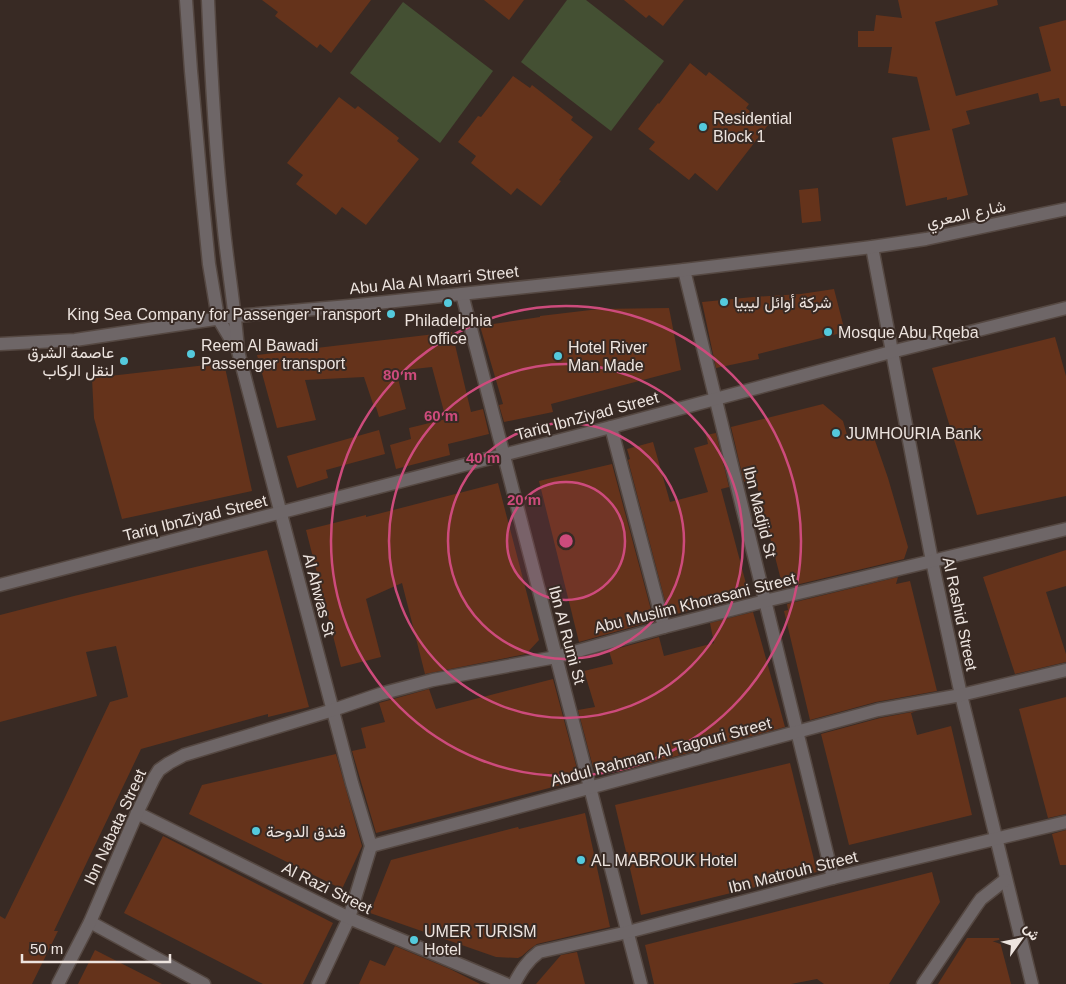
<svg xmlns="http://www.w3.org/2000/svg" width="1066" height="984" font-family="Helvetica,Vazirmatn,sans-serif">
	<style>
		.green { fill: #445033 }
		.building { fill: #65331b }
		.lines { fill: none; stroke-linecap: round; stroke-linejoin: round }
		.minor-casing { stroke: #554842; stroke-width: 15 }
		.tertiary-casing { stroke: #554842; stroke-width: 15 }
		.minor { stroke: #6e6667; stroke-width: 12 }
		.tertiary { stroke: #6e6667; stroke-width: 12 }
		.ring { fill: none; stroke: #cd4b7c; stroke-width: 2.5 }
		.poi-dot { fill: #54cadd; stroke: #382a24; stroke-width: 2 }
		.labels { text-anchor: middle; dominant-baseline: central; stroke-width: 4; stroke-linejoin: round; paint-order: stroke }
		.poi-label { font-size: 16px; fill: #ede4df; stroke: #382a24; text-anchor: start }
		.street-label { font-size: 16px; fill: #ede4df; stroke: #382a24 }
		.centre { fill: #cd4b7c; stroke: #382a24; stroke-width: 2.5 }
		.ring-label { font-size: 15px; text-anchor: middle; font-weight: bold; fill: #cd4b7c; stroke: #382a24; stroke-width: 4; stroke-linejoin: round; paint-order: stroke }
	</style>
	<rect width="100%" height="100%" fill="#382a24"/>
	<g class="green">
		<path d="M567,0h19l78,61 -53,70 -90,-69z"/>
		<path d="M403,2l90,69 -53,72 -90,-70z"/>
	</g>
	<g class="building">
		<path d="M262,0h109l-40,53 -11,-9 -3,4 -42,-32 3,-4z"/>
		<path d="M484,0h40l-15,20z"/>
		<path d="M624,0h60l-21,26 -14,-11 -3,3z"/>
		<path d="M898,0h99l1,5 -63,17 21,74 95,-25 -12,-44 27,-7v86h-5l-2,-8 -19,4 -2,-9 -72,18 4,13 -18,5 16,66 -21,5v-3l-41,9 -14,-68 38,-8 -13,-53 -29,-4 4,-26h-34v-16h16l2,-16 26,3z"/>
		<path d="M690,63l16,13 3,-4 40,32 -3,4 22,17 -51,66 -22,-18 -6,7 -40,-31 6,-7 -17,-13 20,-26 1,1z"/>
		<path d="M513,76l17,12 2,-3 41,32 -2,3 22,17 -34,43 2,1 -20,25 -24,-18 -6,7 -40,-32 5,-7 -18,-14 20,-26 3,1z"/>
		<path d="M339,97l16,12 3,-3 41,32 -2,3 22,18 -53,66 -24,-18 -6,8 -40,-31 7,-9 -16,-12z"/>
		<path d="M818,188l3,33 -19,2 -3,-33z"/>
		<path d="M834,289l11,43 -87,22 1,5 -43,9 -14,-66 51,-5 48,-3z"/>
		<path d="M669,308l12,62 -130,34 2,8 -49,10 -5,-17 4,-1 -23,-78 60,-9v-1l59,-7z"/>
		<path d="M452,332l19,80 12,-3 6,25 -41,10 2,11 -54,14 -6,-24 21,-6 -2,-11 37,-9 -14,-52 -36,4 10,38 -27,8 -3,-10h-2l-10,-30 -59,3 11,40 -39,8 -20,-73z"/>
		<path d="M1055,337l11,39v120l-89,19 -45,-147z"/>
		<path d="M224,363l28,128 -130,28 -28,-101 -2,-40z"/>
		<path d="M823,404l20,17 5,17 24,-6 16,46 20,69 -4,12 -121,29 -28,-110 -11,4 -13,-55z"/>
		<path d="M379,430l6,24 -59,16 2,8 -31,10 -10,-32z"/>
		<path d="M716,433l13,54 -8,2 28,106h-1l1,2 -42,10v-1l-38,10 -41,-156 2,-1 -3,-10 26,-7 17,60 38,-10 -14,-44 14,-4 -2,-9z"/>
		<path d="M612,464l42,157 -75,21 -40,-161z"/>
		<path d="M498,483l41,157 -13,14 -101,20 -23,-91 -36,16 15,58 -40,10 -35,-137 60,-15v2z"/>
		<path d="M267,550l42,157 -41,10v-3l-127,35 -87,182h4l-26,53h-32v-68l5,3 60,-122 45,-95 18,-5 -12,-51 -30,6 11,44 -97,26v-107l74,-19z"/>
		<path d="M1066,550v36l-20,6 20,62v8l-51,12 -32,-97z"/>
		<path d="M898,577l-2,7 14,-3 27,110 -61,11 -66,18 -26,-109 4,-1 -1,-6z"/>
		<path d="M753,612l32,115 -168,45 -4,-10 -20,5 -15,-57 17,-3 -11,-36 29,-7 -4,-13 50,-14 5,19 50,-13 -4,-20z"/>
		<path d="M553,679l27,101 -204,53 -24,-82 14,-3 -5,-20 24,-6 -6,-19 50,-14 7,20z"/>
		<path d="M1066,697v117l-18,4 -29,-109z"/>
		<path d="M917,711l-6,2 6,22 34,-9 21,89 -123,30 -28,-111 59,-16z"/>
		<path d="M336,754l26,92 -20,43 -153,-75 13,-29z"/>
		<path d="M790,763l27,109 -176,43 -26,-110z"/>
		<path d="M585,813l25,114 -73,17 -7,5 -8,7 -4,2 -22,-1 -126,-44 21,-53 127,-33 1,2z"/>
		<path d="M1066,830v35h-6l-8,-31z"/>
		<path d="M163,836l170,87 -30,61h-40l-139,-71z"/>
		<path d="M932,872l8,30 -51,82h-65l-7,-5 -26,5h-137l-9,-39z"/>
		<path d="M967,938h32l12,46h-73z"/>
		<path d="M395,946l55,23 30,15h-121l11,-24 15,6z"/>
		<path d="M95,950l67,34h-84z"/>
		<path d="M577,952l8,32h-49l25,-29z"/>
	</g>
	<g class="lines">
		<defs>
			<g id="minor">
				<path d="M186,0l5,71 11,123 7,70 9,54 18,30"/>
				<path d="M208,0c3,73 7,147 15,220 4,44 12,87 15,131l114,432 19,63 -22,72 -31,66"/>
				<path d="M872,247l60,314 29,134 71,289"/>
				<path d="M684,270l149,608"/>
				<path d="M462,294l179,690"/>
				<path d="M611,427l53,200"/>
				<path d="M0,585l611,-158 280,-75 175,-44"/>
				<path d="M137,813l212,105 157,66"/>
				<path d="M371,846l114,-30 393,-106 83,-15 105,-25"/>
				<path d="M90,922l114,62"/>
				<path d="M58,984l32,-62 47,-109 17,-35 5,-8 10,-7 15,-8 149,-45 47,-16 53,-14 123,-23 108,-30 101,-26 301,-72"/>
				<path d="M514,984c7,-13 13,-23 25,-32l89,-20 205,-54 233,-56"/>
				<path d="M923,984l53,-78 5,-7 24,-19"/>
			</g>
			<path id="tertiary" d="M0,344l75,-4 160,-24 114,-10 335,-36 188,-23 54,-8 140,-30"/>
		</defs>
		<use href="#minor" class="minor-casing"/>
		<use href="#tertiary" class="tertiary-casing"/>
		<use href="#minor" class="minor"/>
		<use href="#tertiary" class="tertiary"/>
	</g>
	<circle cx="566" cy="541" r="59" fill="#cd4b7c" fill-opacity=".12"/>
	<g class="ring">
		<circle cx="566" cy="541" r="59"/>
		<circle cx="566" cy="541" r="118"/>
		<circle cx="566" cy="541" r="177"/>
		<circle cx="566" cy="541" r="235"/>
	</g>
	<g class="poi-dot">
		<circle cx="703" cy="127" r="5"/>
		<circle cx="724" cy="302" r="5"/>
		<circle cx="448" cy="303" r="5"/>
		<circle cx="391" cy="314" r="5"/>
		<circle cx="828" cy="332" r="5"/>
		<circle cx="191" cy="354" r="5"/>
		<circle cx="558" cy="356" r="5"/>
		<circle cx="124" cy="361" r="5"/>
		<circle cx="836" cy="433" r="5"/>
		<circle cx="256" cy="831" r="5"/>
		<circle cx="581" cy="860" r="5"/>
		<circle cx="414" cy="940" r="5"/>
	</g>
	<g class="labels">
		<g class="poi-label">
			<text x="713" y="118">Residential<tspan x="713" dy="18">Block 1</tspan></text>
			<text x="734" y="302">شركة أوائل ليبيا</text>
			<text x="381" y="314" text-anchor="end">King Sea Company for Passenger Transport</text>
			<text x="448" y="320" text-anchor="middle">Philadelphia<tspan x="448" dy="18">office</tspan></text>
			<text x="838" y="332">Mosque Abu Rqeba</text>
			<text x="201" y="345">Reem Al Bawadi<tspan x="201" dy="18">Passenger transport</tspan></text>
			<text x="568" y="347">Hotel River<tspan x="568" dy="18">Man Made</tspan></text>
			<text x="114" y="352" text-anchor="end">عاصمة الشرق<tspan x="114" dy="18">لنقل الركاب</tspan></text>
			<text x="846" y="433">JUMHOURIA Bank</text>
			<text x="266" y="831">فندق الدوحة</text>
			<text x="591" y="860">AL MABROUK Hotel</text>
			<text x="424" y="931">UMER TURISM<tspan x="424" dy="18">Hotel</tspan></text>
		</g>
		<g class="street-label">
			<text transform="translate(966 214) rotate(-12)">شارع المعري</text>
			<text transform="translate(434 280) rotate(-6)">Abu Ala Al Maarri Street</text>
			<text transform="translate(587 416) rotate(-15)">Tariq IbnZiyad Street</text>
			<text transform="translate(760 512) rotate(76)">Ibn Madjid St</text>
			<text transform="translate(195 518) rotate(-14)">Tariq IbnZiyad Street</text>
			<text transform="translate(319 595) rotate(75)">Al Ahwas St</text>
			<text transform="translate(695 603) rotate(-14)">Abu Muslim Khorasani Street</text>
			<text transform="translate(960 614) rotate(78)">Al Rashid Street</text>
			<text transform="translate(567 635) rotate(75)">Ibn Al Rumi St</text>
			<text transform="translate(661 752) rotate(-15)">Abdul Rahman Al Tagouri Street</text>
			<text transform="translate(115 827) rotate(-65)">Ibn Nabata Street</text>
			<text transform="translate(793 872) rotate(-14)">Ibn Matrouh Street</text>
			<text transform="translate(327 888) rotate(26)">Al Razi Street</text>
		</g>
	</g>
	<circle cx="566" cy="541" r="8" class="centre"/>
	<g class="ring-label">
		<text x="400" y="380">80 m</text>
		<text x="441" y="421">60 m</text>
		<text x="483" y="463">40 m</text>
		<text x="524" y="505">20 m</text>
	</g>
	<g transform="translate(1021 939) rotate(57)" stroke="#382a24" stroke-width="4" paint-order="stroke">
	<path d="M0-4L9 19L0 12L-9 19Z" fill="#ede4df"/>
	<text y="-8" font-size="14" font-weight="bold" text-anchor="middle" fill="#ede4df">ش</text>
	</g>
	<path d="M22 954v8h148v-8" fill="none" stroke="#ede4df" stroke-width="2.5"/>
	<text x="30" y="954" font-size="15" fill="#ede4df" stroke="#382a24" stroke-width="4" paint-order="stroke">50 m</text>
</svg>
